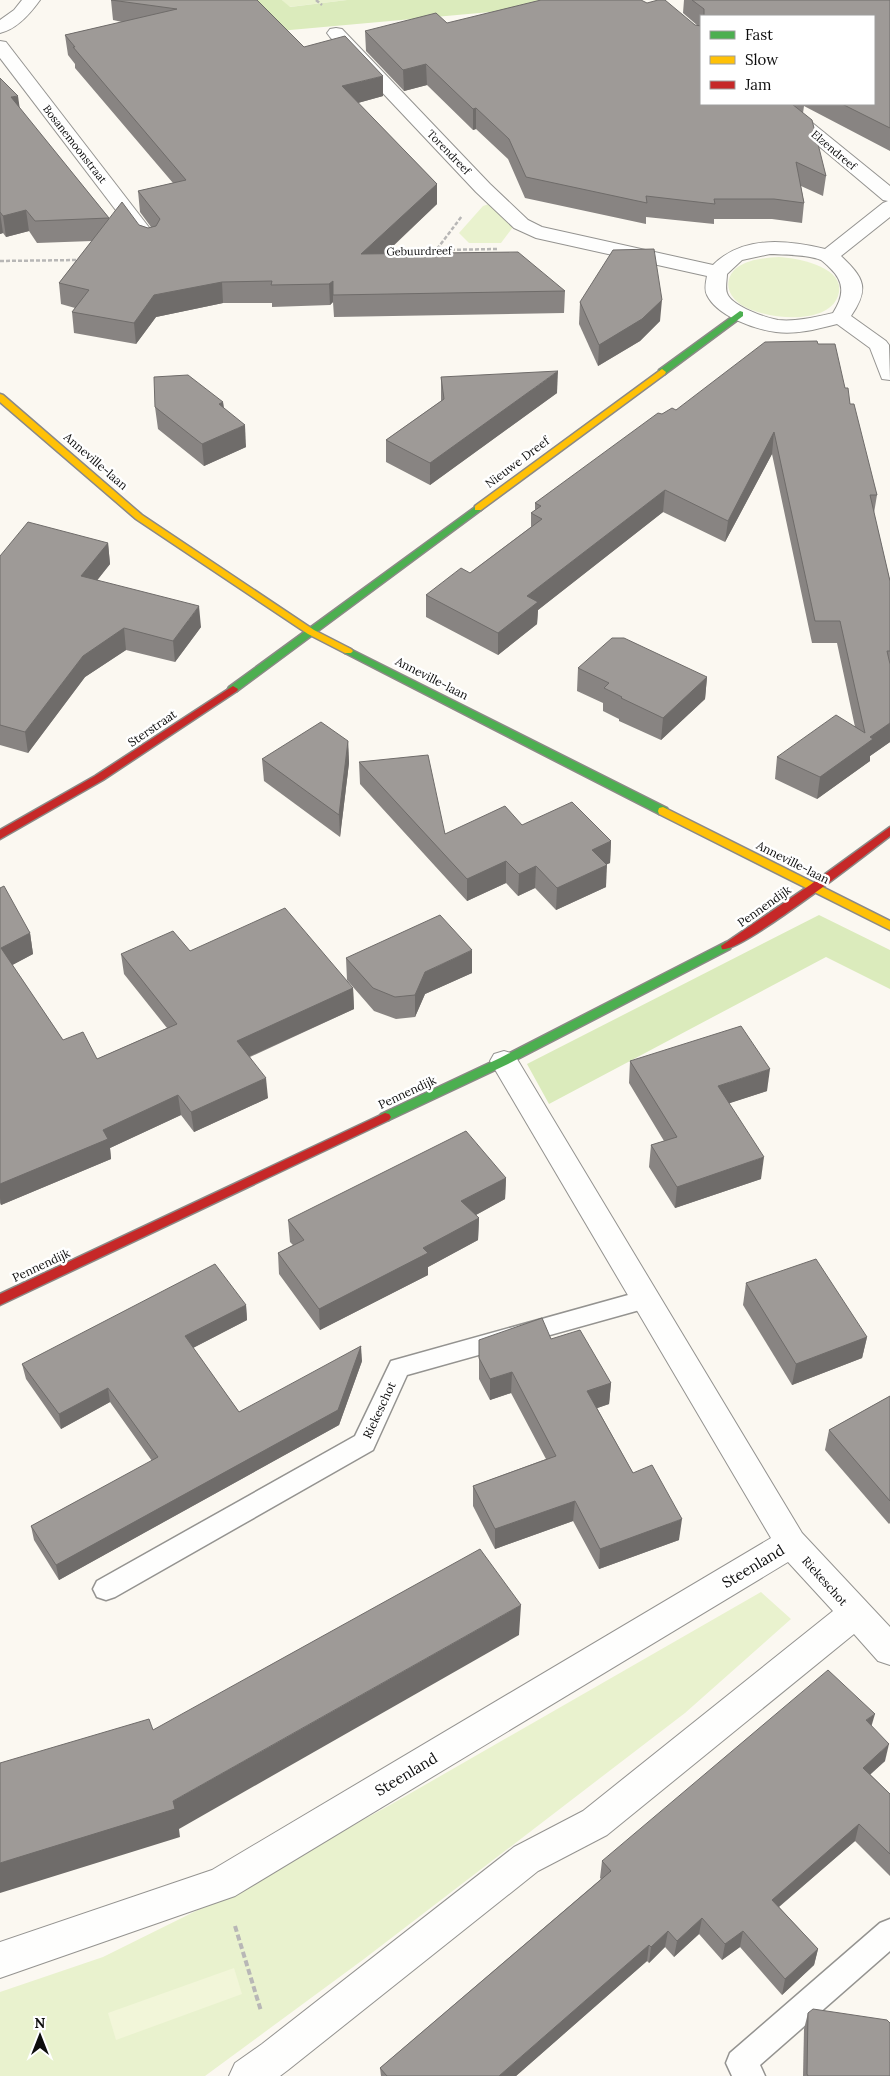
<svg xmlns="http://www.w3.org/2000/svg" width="890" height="2076" font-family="Lora,serif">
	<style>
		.green { fill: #e9f2ce }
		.forest { fill: #dbebbc }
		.pitch { fill: #f2f6d9 }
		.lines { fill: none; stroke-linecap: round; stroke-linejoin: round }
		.lane-casing { stroke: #949390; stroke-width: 3 }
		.street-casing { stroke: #949390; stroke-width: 2 }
		.fast-casing { stroke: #8b8986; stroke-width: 3 }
		.slow-casing { stroke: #8b8986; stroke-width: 3 }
		.jam-casing { stroke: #8b8986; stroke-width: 3 }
		.path-far1 { stroke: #b8b7b6; stroke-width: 2.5; stroke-dasharray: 4 2; stroke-linecap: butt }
		.path { stroke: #b8b7b6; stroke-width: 4; stroke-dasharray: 6 3; stroke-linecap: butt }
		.lane { fill: #fefefd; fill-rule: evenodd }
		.street { fill: #fefefd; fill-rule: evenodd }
		.fast { fill: #4caf50; fill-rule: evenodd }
		.slow { fill: #ffc107; fill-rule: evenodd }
		.jam { fill: #c62828; fill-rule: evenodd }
		.wall { fill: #888482; fill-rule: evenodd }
		.shaded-wall { fill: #6f6c6a }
		.building { fill: #9e9a97; stroke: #6f6c6a }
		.labels { text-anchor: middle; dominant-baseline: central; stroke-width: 5; stroke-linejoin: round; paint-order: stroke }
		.far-street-label { font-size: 11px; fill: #0d0d0d; stroke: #fff }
		.street-label { font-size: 12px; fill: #0d0d0d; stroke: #fff }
		.near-street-label { font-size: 15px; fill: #0d0d0d; stroke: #fff }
	</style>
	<rect width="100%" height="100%" fill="#fbf8f1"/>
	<g class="green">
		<path d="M282,0h65l-58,7z"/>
		<path d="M489,204l24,23 -12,16h-32l-10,-10 24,-27z"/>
		<path d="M779,257c18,1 69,10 59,39 -11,31 -76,23 -98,8 -8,-6 -14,-15 -11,-25 6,-19 34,-21 50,-22z"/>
		<path d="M761,1592l30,27 -106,94 -321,246 -159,117h-205v-84l103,-35 113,-56 174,-96z"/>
	</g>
	<g class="forest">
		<path d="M242,0h40l8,7 57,-7h277l-345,31z"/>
		<path d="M819,915l71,35v39l-64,-32 -277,147 -22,-40z"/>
	</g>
	<path class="pitch" d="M234,1968l8,26 -126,46 -8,-27z"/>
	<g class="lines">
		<defs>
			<g id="lane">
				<path d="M646,1290l8,2 4,7 -4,7 -247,69 -34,75 -258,147 -9,3 -9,-3 -4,-8 4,-8 258,-145 36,-75z"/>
				<path d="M890,1919v32l-130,114 5,11h-33l-6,-13 4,-10 150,-130z"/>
			</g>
			<g id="street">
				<path d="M22,0h18c-10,14 -23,29 -40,33v-13l14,-10z"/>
				<path d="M336,28l6,1 148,155 38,36 14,7 171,38c30,-30 74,-25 112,-16l58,-46 5,-2 -5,-1 -114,-96h20l101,82v31l-49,39c23,22 29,32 10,60l35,25 3,4 1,35 -8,-1 -12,-31 -33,-24c-19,5 -42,11 -61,8 -22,-3 -59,-16 -69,-37 -3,-5 -1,-14 0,-19l-171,-38 -22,-10 -38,-36 -146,-155 -3,-4 3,-4zM770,254c15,1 36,0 51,6 3,2 6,5 9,8 15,14 14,28 3,45 -17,4 -38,9 -55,7 -12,-2 -47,-14 -51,-27 -2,-5 0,-14 0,-19l15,-14z"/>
				<path d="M0,41l6,1 145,188 3,4 -3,4 -7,2 -7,-2 -137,-180z"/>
				<path d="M504,1051l10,3 288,479 88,94v38l-12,-4 -24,-27 -247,201 -69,36 -250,199 -8,6h-51l6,-13 27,-19 252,-197 69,-36 250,-200 -45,-49 -553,334 -235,82v-36l212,-72 559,-332 -281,-477 4,-7z"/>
			</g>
			<g id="fast">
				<path d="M740,311l3,1v4l-78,58h-6v-4z"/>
				<path d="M478,505l5,3 -2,2 -244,181h-8l-1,-2 1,-2z"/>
				<path d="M348,648l319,160 1,3 -1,3h-8l-314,-161 -2,-2 2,-2z"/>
				<path d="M726,942l5,4 -1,3 -222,115 -119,56h-8l-2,-3 2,-3 119,-56z"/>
			</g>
			<g id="slow">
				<path d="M662,369l4,3 -1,2 -184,136h-6v-4z"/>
				<path d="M0,394l3,1 139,120 172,115 37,19 2,2 -2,2h-6l-37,-19 -172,-115 -136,-117z"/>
				<path d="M663,807l227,114v9l-231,-116 -1,-3 1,-3z"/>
			</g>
			<g id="jam">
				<path d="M233,686l5,3 -1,2 -134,89 -103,59v-9l95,-54z"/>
				<path d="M890,827v9c-22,17 -151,118 -168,113l-1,-3 89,-61z"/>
				<path d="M385,1113l4,1 2,3 -2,3 -389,185v-11z"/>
			</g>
		</defs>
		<use href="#lane" class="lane-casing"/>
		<use href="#street" class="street-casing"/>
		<use href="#fast" class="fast-casing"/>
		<use href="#slow" class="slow-casing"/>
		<use href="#jam" class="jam-casing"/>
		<g class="path-far1">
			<path d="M316,0l6,5"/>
			<path d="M437,249l25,-33"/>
			<path d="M385,251l112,-2"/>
			<path d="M0,261l79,-1"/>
		</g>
		<path class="path" d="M235,1926l26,85"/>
		<use href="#lane" class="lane"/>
		<use href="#street" class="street"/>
		<use href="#fast" class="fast"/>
		<use href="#slow" class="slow"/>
		<use href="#jam" class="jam"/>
	</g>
	<g class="wall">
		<path d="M111,0h146l47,47 79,49 -25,7 79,81v20l-52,50 180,37 -1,22 -230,4 -1,-15 -3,3 -58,2v-4h-49l-67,14 -20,27 -62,-11 -2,-21 3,-4 -14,-4 -2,-21 33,-42 -55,2 -8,-12 -23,6 -3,-4 -3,1v-156l20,31 89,109 30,7 9,3 3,-1 -11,-15 -2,-21 35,-8 -98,-115v-4l-7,-9 -3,-20 57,-13 -9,-2z"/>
		<path d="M684,0h206v151l-86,-45 -1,7 23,63 -3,20 -22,-10 3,17 -2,20 -30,-4h-58v5l-68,-7v7l-121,-26 -17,-39 -32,-30 -3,1 -46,-45 -23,6 -38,-40 -1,-20 82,-8 251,3 -15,-13zM701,16h173v88h-173z"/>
		<path d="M580,302l80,19 -20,20 -42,25 -19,-42z"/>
		<path d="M818,344l27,44 5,16 27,91 -3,18 16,68v161l-20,14v5l-53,38 -42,-20 2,-22 78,-30 -18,-84h-25l-40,-189 -47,88 -62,-30 -125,98 -1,14 -39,31 -72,-38v-22l44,-22 61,-46v-14l4,-3v-7l127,-89 14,-4z"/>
		<path d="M441,377l116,16 -127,92 -44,-23v-22l55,-39z"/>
		<path d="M223,402l1,6 22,39 -42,19 -46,-37 -3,-22z"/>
		<path d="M108,543l2,21 -13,16 104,47 -26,35 -49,-12 -41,27 -57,76 -28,-8v-189z"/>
		<path d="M578,668l129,9 -2,22 -44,41 -42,-19v-2l-16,-8v-8l-26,-12z"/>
		<path d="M348,741l1,22 -9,74 -76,-56 -2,-22z"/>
		<path d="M359,762l86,72 166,7 -1,22 -4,1v23l-50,23 -21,-22 -17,8 -12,-13 -39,18 -107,-117z"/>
		<path d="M0,888l30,45 3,21 -21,11 51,75 34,19 70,-31 -43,-54 -3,-20 69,-3 163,37 1,21 -104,48 18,41 -74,34 -13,-17 -71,33 1,11 -110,46 -1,-2z"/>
		<path d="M346,958l126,15 -47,21 -10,23 -19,2 -22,-8 -27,-31z"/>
		<path d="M630,1061l137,30 -38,12 32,76 -86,29 -26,-41 2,-22 13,-4 -35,-58z"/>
		<path d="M506,1178l-1,21 -29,16 3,3 -1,22 -50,27v8l-108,55 -41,-56 -1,-21 15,-8 -3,-3 -2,-22z"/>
		<path d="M746,1283l121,54 -5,21 -70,27 -49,-80z"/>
		<path d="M246,1305l1,15 -54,28 46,64 123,-51 -23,64 -280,155 -25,-40 -3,-14 121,-65 -42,-59 -49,27 -35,-50 -4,-15z"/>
		<path d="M551,1339l60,44 -2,21 -12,4 36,65 46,67 -80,29 -26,-48 -78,28 -22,-43v-20l73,-27 -35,-66 -21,7 -11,-21v-39z"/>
		<path d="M890,1396v127l-1,1 -64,-74 4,-20z"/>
		<path d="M871,1726l14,35 -15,13 20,20v82l-35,-35 -76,66 39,42 -4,16 -32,30 -42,-48 -18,13 -23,-26 -25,23 -9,-10 -16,16 -2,-2 -131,115h-135l-1,-8 221,-189 -1,-1 2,-17z"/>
		<path d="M808,2013l82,63h-87l1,-47z"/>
	</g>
	<g class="shaded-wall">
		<path d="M426,64l1,21 -23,6 -1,-21z"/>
		<path d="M383,76v20l-40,11 -1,-21z"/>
		<path d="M18,96l3,21 -10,-20z"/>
		<path d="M476,108v21l-3,1v-21z"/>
		<path d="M437,184v20l-75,71 -1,-21z"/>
		<path d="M26,210l3,21 -23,6 -3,-21z"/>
		<path d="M0,212l3,21 -3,1z"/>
		<path d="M333,281v21l-3,3 -1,-21z"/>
		<path d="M222,282l1,21 -67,14 -20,27 -2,-21 20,-28z"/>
		<path d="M662,300l-2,21 -20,20 -42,25 1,-21z"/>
		<path d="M558,371l-1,22 -127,92v-22z"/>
		<path d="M223,402l2,22 -6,-20z"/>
		<path d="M245,425l1,22 -42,19 -2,-22z"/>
		<path d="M774,432l-2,22 -47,88 3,-21z"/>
		<path d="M665,490l-2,22 -125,98 -1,14 -39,31v-22l29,-37z"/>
		<path d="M108,543l2,21 -26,33 -3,-21z"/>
		<path d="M199,606l2,21 -26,35 -2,-21z"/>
		<path d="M124,628l2,22 -41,27 -57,76 -3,-21 58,-76z"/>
		<path d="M707,677l-2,22 -44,41 2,-22z"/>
		<path d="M890,723v19l-20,14v5l-53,38 3,-22 50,-40z"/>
		<path d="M348,741l1,22 -9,74 -1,-22z"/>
		<path d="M611,841l-1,22 -20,9 2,-22z"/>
		<path d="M506,861v22l-39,18v-22z"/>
		<path d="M607,865l-1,22 -50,23 1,-22z"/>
		<path d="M536,866l-1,22 -17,8 1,-22z"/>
		<path d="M30,933l3,21 -28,15 -4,-21z"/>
		<path d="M472,950v23l-47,21 -10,23v-22l10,-23z"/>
		<path d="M353,988l1,21 -115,52 -2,-20z"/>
		<path d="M770,1069l-3,22 -52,17 3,-22z"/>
		<path d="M266,1078l2,20 -74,34 -3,-20z"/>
		<path d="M178,1095l3,20 -71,33 1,11 -110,46 -1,-7v-14l103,-54z"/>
		<path d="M764,1157l-3,22 -86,29 2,-21z"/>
		<path d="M506,1178l-1,21 -44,24v-22z"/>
		<path d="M479,1218l-1,22 -50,27v8l-108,55 -1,-21 104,-61z"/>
		<path d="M246,1305l1,15 -60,31 -2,-15z"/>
		<path d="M867,1337l-5,21 -70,27 4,-21z"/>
		<path d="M361,1346l1,15 -23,64 -280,155 -3,-15z"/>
		<path d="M512,1372l-1,21 -21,7v-21z"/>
		<path d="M611,1383l-2,21 -23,8 1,-21z"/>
		<path d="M108,1388l2,14 -49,27 -2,-15z"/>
		<path d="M575,1501l-2,20 -78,28v-20z"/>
		<path d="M682,1519l-3,21 -80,29 1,-20z"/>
		<path d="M521,1605l-2,30 -340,194 1,8 -180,56v-30l173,-62z"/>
		<path d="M875,1714l-5,17 -4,-11z"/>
		<path d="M889,1744l-4,17 -26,24 4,-17z"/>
		<path d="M859,1824l-4,17 -87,75 4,-16z"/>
		<path d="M702,1918l-3,16 -25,23 3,-16z"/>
		<path d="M668,1931l-3,16 -16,16 2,-16z"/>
		<path d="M743,1931l-3,16 -18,13 3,-16z"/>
		<path d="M649,1945l-2,16 -131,115h-17z"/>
		<path d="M818,1949l-4,16 -32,30 3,-16z"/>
	</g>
	<g class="building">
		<path d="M111,0h146l47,47 41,-11 38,40 -41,10 95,98 -76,70 157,-2 47,39 -232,4v-14l-4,3 -58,1 1,-4 -50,1 -68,13 -20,28 -62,-11 17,-22 -30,-7 63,-81 17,23 9,3 8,-2 4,-7 -22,-28 48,-11 -113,-133h2l-10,-12 112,-26z"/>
		<path d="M541,0h100l6,3 11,-3h7l30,25 6,1v78h91l20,16 14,56 -30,-14 8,41 -30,-4h-60l1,5 -69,-8 1,7 -121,-26 -17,-38 -33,-31 -3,1 -47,-45 -23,6 -38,-39 71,-18 11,10z"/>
		<path d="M692,0h198v128l-48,-24h32v-88h-170v-7z"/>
		<path d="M0,78l18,18 -7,1 98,121 -74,3 -9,-11 -23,6 -3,-4z"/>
		<path d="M654,249l8,51 -20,19 -43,26 -19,-43 33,-52z"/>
		<path d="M817,341l1,3h17l10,44h3l2,16h4l23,91h-7l20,86v70h-3l3,13v59l-20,14 3,2 -53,38 -43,-20 59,-42 29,18 -25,-112h-25l-41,-189 -46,89 -63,-31 -138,106 11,6 -40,31 -72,-38 35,-27 9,5 72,-54 -11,-6 10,-7 -6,-3 123,-90 4,1 10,-6 4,2 89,-68z"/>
		<path d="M558,371l-128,92 -44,-23 58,-41 -3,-22z"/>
		<path d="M188,375l35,27 -4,2 26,21 -43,19 -47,-37 -1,-30z"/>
		<path d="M28,522l80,21 -27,33 118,30 -26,35 -49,-13 -41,28 -58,76 -25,-7v-169z"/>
		<path d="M612,638h12l83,39 -44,41 -42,-20 1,-1 -18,-9 5,-5 -31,-15z"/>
		<path d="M321,722l27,19 -9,74 -77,-56z"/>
		<path d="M428,755l17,79 60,-28 17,19 50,-23 39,39 -19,9 15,15 -50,23 -21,-22 -17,8 -13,-13 -39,18 -108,-117z"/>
		<path d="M4,886l26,47 -29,15 62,92 20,-8 14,27 80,-35 -56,-70 52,-23 17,20 95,-43 68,80 -116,53 29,37 -75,34 -13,-17 -75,35 5,9 -108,45v-296z"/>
		<path d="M440,915l32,35 -47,22 -10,23 -20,2 -22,-9 -27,-30z"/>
		<path d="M741,1026l29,43 -52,17 46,71 -87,30 -26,-42 26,-8 -47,-76z"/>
		<path d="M466,1131l40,47 -45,23 18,17 -56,30 5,5 -109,56 -41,-56 26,-13 -16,-20z"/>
		<path d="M816,1259l51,78 -71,27 -50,-81z"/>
		<path d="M215,1264l31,41 -61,31 54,76 122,-66 -23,64 -282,155 -25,-39 127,-69 -50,-69 -49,26 -37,-50z"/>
		<path d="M542,1318l9,21 29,-9 31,53 -24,8 46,82 19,-8 30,54 -82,30 -25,-48 -80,28 -22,-43 83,-30 -44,-84 -22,7 -11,-21v-18z"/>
		<path d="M890,1396v105l-61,-71z"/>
		<path d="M480,1549l41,56 -348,196 2,8 -175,54v-100l149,-44 4,11z"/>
		<path d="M828,1670l47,44 -9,6 23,24 -26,24 27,26v60l-31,-30 -87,76 46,49 -33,30 -42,-48 -18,13 -23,-26 -25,23 -9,-10 -17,16 -2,-2 -150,131h-112l-7,-8 231,-197 -9,-10z"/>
		<path d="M813,2009l74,11 3,3v53h-82l-1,-2 1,-61z"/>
	</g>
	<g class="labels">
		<g class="far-street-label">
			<text transform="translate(75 144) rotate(52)">Bosanemoonstraat</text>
			<text transform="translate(834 150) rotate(40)">Elzendreef</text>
			<text transform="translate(449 152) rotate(46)">Torendreef</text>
			<text transform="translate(419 251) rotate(-1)">Gebuurdreef</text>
		</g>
		<g class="street-label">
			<text transform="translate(96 461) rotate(41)">Anneville-laan</text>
			<text transform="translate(517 462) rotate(-37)">Nieuwe Dreef</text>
			<text transform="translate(432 678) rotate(27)">Anneville-laan</text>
			<text transform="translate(152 728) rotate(-34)">Sterstraat</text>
			<text transform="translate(793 862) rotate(27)">Anneville-laan</text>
			<text transform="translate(764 906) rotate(-35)">Pennendijk</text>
			<text transform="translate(407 1092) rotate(-25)">Pennendijk</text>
			<text transform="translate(41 1265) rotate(-25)">Pennendijk</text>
			<text transform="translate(379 1410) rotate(-65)">Riekeschot</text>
			<text transform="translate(825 1581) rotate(48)">Riekeschot</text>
		</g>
		<g class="near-street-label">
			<text transform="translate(753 1566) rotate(-31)">Steenland</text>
			<text transform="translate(406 1774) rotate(-31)">Steenland</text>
		</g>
	</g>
	<rect x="700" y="15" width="175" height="90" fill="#ffffff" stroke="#9e9e9e"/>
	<rect x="710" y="31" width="25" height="8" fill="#4caf50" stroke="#9e9e9e"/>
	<text x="745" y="40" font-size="15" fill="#0d0d0d">Fast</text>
	<rect x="710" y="56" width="25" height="8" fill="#ffc107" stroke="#9e9e9e"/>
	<text x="745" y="65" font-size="15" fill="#0d0d0d">Slow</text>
	<rect x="710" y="81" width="25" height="8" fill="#c62828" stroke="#9e9e9e"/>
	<text x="745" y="90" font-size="15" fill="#0d0d0d">Jam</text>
	<g transform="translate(40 2036)" stroke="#ffffff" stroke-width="4" paint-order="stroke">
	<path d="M0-4L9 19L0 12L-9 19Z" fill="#0d0d0d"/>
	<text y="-8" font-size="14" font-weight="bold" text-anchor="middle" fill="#0d0d0d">N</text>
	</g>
</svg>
